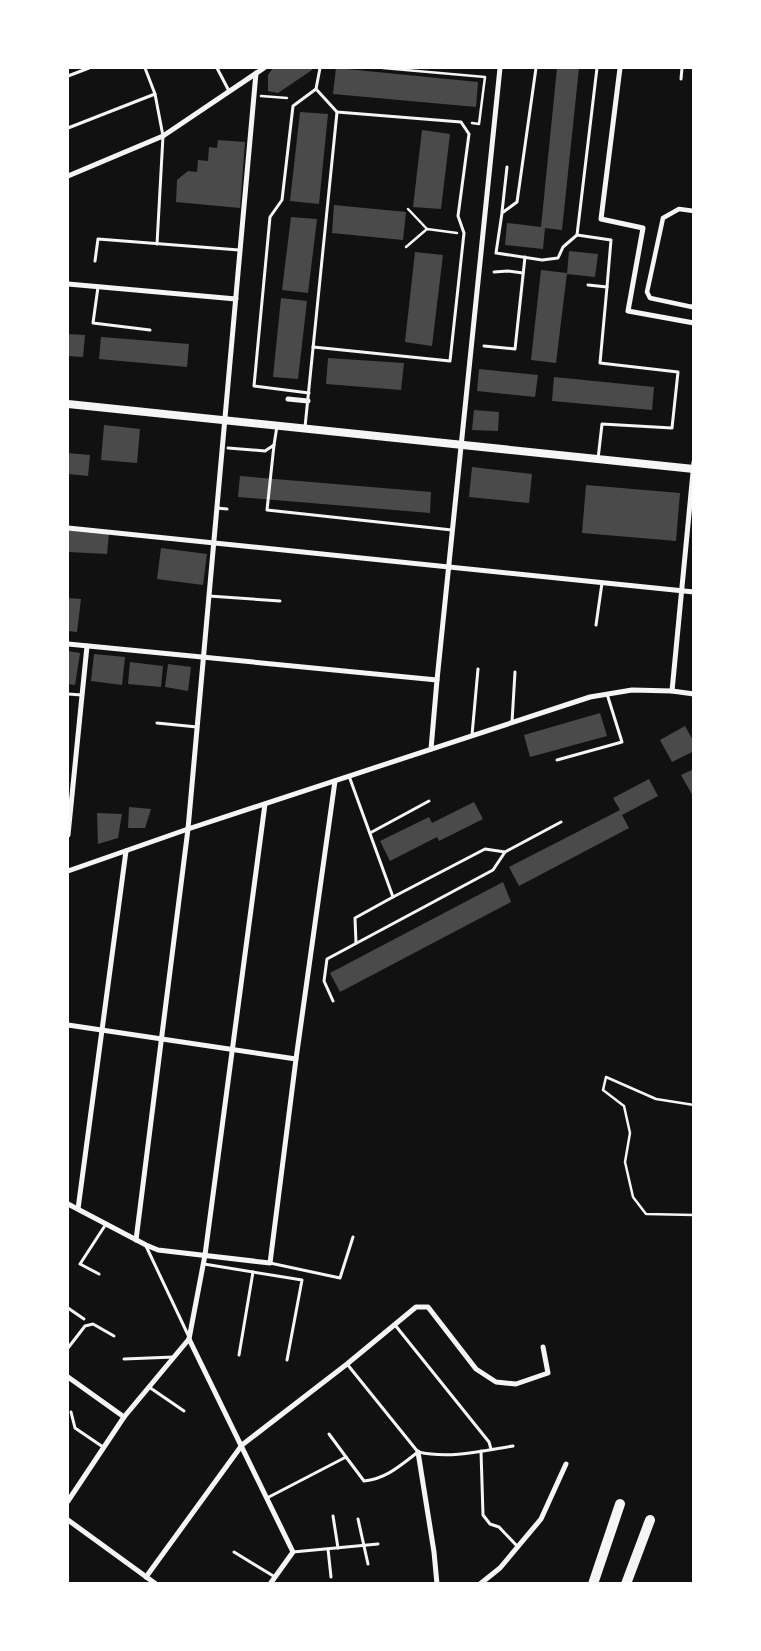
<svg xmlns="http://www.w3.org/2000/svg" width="761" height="1651" font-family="Quicksand,sans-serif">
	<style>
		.building { fill: #4a4a4a }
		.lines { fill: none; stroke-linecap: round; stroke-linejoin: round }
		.path { stroke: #f5f5f5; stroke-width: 2.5 }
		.service { stroke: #f5f5f5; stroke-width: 3 }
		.pedestrian { stroke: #f5f5f5; stroke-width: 4.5 }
		.minor { stroke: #f5f5f5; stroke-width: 5 }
		.tertiary { stroke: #f5f5f5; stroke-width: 8 }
		.trunk { stroke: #f5f5f5; stroke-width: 10 }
	</style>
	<rect width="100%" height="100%" fill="#111"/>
	<g class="building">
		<path d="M273,68h39v2l-34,23 -10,-2v-16z"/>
		<path d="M336,68l142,14 -2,25 -143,-13z"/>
		<path d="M557,68h22l-17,162 -17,-2 -2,21 -38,-4 2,-22 34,4z"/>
		<path d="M300,112l28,2 -9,90 -29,-3z"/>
		<path d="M422,130l28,4 -9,75 -28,-2z"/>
		<path d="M218,140l27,2 -5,66 -64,-6 1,-22 11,-9 9,1 1,-12 10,1 1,-14 8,1z"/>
		<path d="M334,205l72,7 -3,28 -71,-7z"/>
		<path d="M291,217l26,2 -9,74 -26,-3z"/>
		<path d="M569,251l29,3 -3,23 -28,-3z"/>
		<path d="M415,252l28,3 -11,91 -27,-4z"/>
		<path d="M541,270l26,3 -11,90 -25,-3z"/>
		<path d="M281,298l26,3 -9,78 -25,-2z"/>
		<path d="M68,334l17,1 -2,22 -15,-1z"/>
		<path d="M101,337l88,7 -2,23 -88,-8z"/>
		<path d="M328,358l76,5 -3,27 -75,-6z"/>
		<path d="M479,369l59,6 -3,22 -58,-6z"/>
		<path d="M554,377l100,10 -2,23 -100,-9z"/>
		<path d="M474,410l25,2 -1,19 -26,-1z"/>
		<path d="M104,425l36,4 -3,34 -36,-3z"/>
		<path d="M68,453l22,2 -2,21 -20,-2z"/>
		<path d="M472,467l60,7 -3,29 -60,-6z"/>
		<path d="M240,476l191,16 -1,21 -192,-16z"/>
		<path d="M586,485l94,8 -4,48 -94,-8z"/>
		<path d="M68,530l41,3 -2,21 -39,-2z"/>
		<path d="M161,548l46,6 -4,31 -46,-6z"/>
		<path d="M68,598l13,1 -4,33 -9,-1z"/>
		<path d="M68,651l12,2 -5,32 -7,-1z"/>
		<path d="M94,654l31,3 -3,28 -31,-4z"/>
		<path d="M130,662l33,4 -2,21 -33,-3z"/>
		<path d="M168,664l23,3 -3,24 -23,-4z"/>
		<path d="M600,713l7,23 -77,21 -6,-22z"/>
		<path d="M685,726l9,16v9l-22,11 -12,-22z"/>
		<path d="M694,769v29l-13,-23z"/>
		<path d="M649,779l9,17 -36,19 7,13 -110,58 -10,-19 111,-57 -7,-12z"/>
		<path d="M474,802l9,17 -44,22 -2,-4 -47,24 -10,-20 49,-24 3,6z"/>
		<path d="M129,807l22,2 -6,19h-17z"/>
		<path d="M97,813l25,1 -4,24 -20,6z"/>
		<path d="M503,882l8,20 -171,90 -10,-19z"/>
	</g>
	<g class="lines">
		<g class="path">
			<path d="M383,68l102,9 -6,47 -7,-1"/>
			<path d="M261,96l26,2"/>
			<path d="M408,209l19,20"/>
			<path d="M406,247l21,-18 30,4"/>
			<path d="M694,1105l-38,-6 -50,-22 -3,13 21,16 6,27 -5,29 8,35 13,17 48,1"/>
		</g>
		<g class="service">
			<path d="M145,68l10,26 8,42 -6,108"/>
			<path d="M217,68l12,23"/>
			<path d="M536,68l-19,134 -15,11 -6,40 46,7 16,-2 5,-11 14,-12 20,-167"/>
			<path d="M68,76l21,-8"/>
			<path d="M681,79l1,-11"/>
			<path d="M68,128l87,-34"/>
			<path d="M502,212l5,-45"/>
			<path d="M577,235l34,5 -4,47"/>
			<path d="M95,261l3,-22 141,11"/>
			<path d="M494,272l14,-1 15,2"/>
			<path d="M588,285l19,2 -7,76 78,9 -6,56 -70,-4 -4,35"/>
			<path d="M98,287l-5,36 57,7"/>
			<path d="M484,346l31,3 10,-92"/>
			<path d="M313,347l137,14 14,-128 -6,-17 11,-82 -8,-12 -124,-10 -21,-23"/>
			<path d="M309,393l-55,-7 16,-169 12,-17 11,-94 23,-17 4,-21"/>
			<path d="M305,427l32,-315"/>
			<path d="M274,445l-7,65 185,20"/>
			<path d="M228,448l37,3 9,-6 3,-19"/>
			<path d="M217,508l10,1"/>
			<path d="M209,596l71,5"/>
			<path d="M596,625l6,-42"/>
			<path d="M68,694l14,1"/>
			<path d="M512,722l3,-50"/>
			<path d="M157,723l40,4"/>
			<path d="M472,735l6,-66"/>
			<path d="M557,760l65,-18 -15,-48"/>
			<path d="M349,776l44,121 92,-48 20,3"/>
			<path d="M370,833l59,-32"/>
			<path d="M356,943l-1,-25 38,-21"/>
			<path d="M333,1001l-9,-20 3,-22 166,-89 12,-18 56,-30"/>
			<path d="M146,1246l43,91"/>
			<path d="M270,1263l70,15 13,-41"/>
			<path d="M204,1264l98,16 -15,80"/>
			<path d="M99,1274l-19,-10 26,-40"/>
			<path d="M68,1308l16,11"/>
			<path d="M395,1325l94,117 2,7"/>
			<path d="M68,1348l17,-22 8,-2 21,12"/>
			<path d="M239,1355l14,-83"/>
			<path d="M124,1359l50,-2"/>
			<path d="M347,1364l71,88"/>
			<path d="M149,1387l35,24"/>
			<path d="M71,1412l4,16 28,19"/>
			<path d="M329,1434l17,23"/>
			<path d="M481,1451l2,64 7,9 9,3 19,20"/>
			<path d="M267,1498l79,-41 18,24c22,-2 37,-16 54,-29 32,7 64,-1 95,-6"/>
			<path d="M333,1516l5,32"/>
			<path d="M358,1519l10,45"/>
			<path d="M328,1549l3,28"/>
			<path d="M234,1552l41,25"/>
			<path d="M293,1552l85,-8"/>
		</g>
		<path class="pedestrian" d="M694,211l-15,-2 -16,9 -16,74 3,6 42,9 2,-2"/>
		<g class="minor">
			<path d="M620,68l-19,151 42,9 -15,83 66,12"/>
			<path d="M68,176l95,-40 101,-68"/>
			<path d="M68,284l168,15"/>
			<path d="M288,399l20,2"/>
			<path d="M68,528l626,64"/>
			<path d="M68,644l369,36"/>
			<path d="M672,691l22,-229"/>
			<path d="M431,749l6,-69 63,-612"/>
			<path d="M68,835l19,-189"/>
			<path d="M68,871l120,-42 402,-132 42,-7 40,1 22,3"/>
			<path d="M68,1025l228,34"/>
			<path d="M68,1204l78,41 12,5 112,13 26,-204 39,-278"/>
			<path d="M78,1209l48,-358"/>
			<path d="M136,1240l52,-411 68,-756"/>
			<path d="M189,1339l104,213 -23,32"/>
			<path d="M68,1377l56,40"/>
			<path d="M418,1452l16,100 3,32"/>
			<path d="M68,1501l56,-84 65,-78 16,-84 60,-451"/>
			<path d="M68,1520l88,64"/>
			<path d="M146,1577l96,-132 105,-81 69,-57h12l48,62 20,13 20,2 32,-11 -5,-26"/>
			<path d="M480,1584l20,-16 41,-49 25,-55"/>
		</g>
		<path class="tertiary" d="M68,404l626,65"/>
		<g class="trunk">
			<path d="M593,1584l27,-80"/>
			<path d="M626,1584l24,-64"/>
		</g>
	</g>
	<rect width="761" height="1651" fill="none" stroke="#ffffff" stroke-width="138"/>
</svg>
